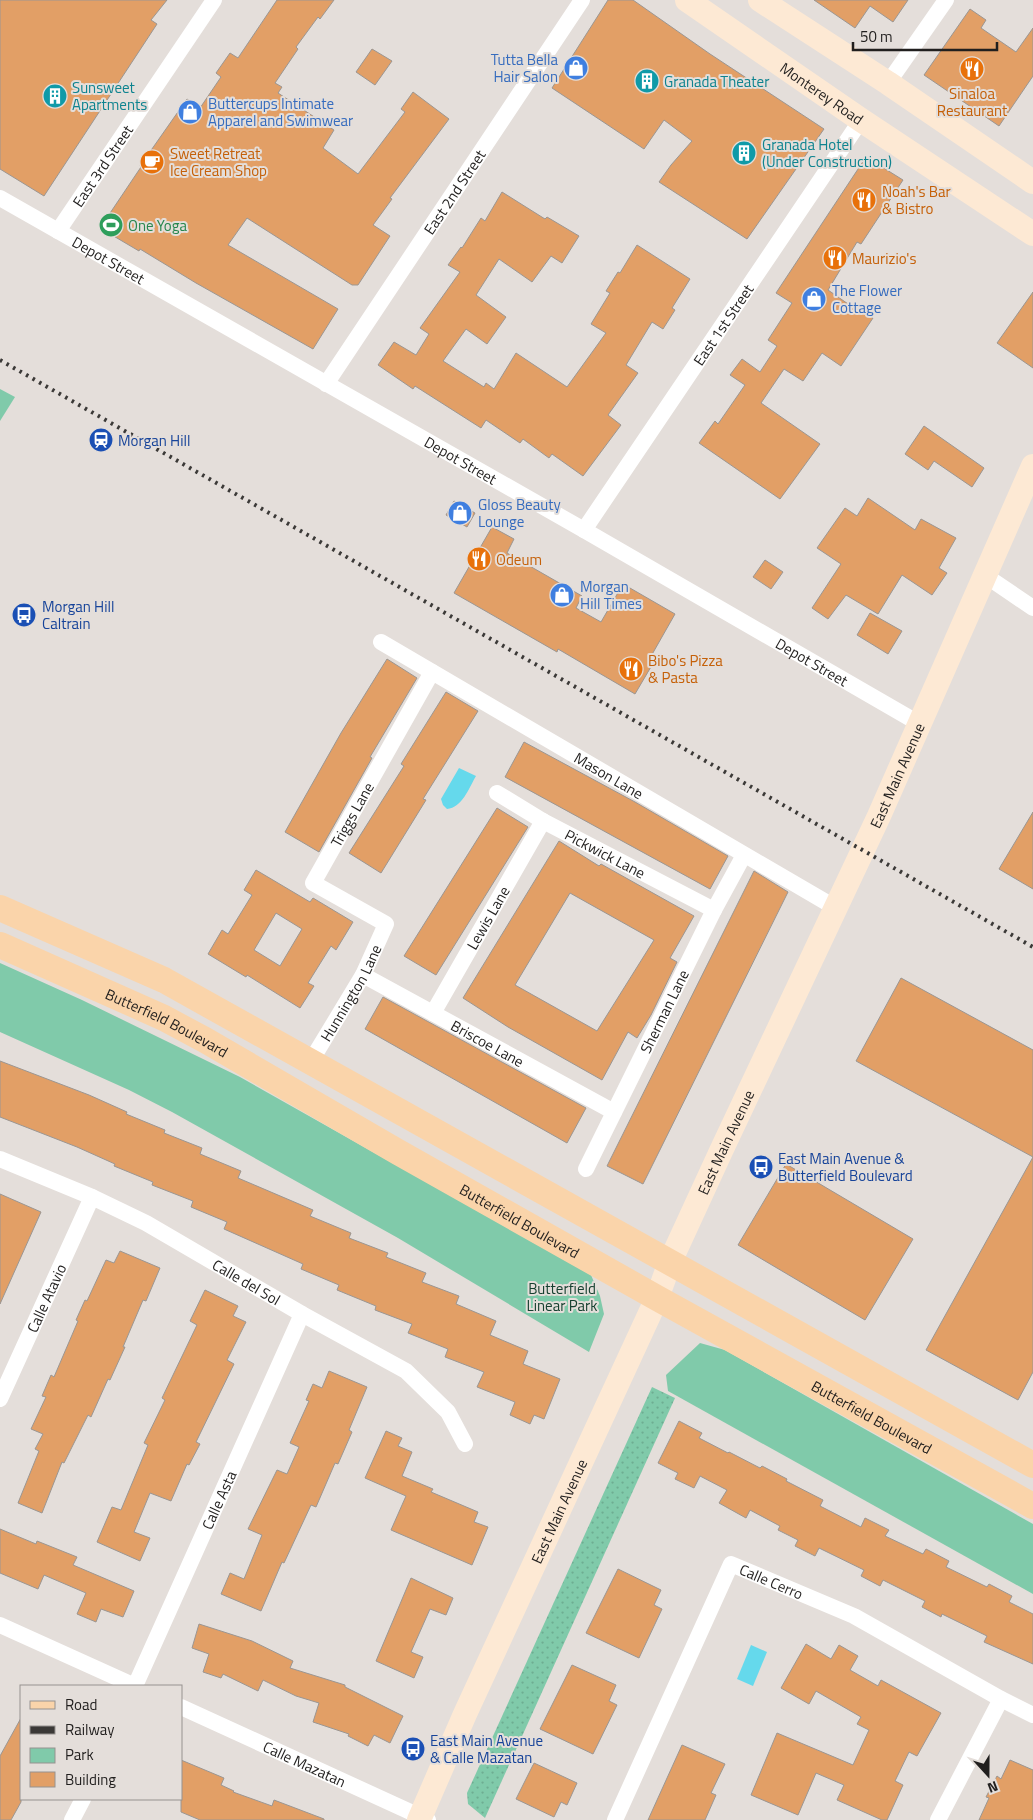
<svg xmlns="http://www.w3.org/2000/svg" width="1033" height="1820" font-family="'Titillium Web',sans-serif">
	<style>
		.grass { fill: url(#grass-dots) }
		.park { fill: #80caaa }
		.water { fill: #65d9ec }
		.building { fill: #e29f66; stroke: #9b9692; fill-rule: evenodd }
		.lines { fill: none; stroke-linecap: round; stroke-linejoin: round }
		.street { stroke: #fff; stroke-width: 16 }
		.secondary { stroke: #fde9d4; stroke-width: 24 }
		.primary { stroke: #fad4aa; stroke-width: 26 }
		.rail { stroke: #3b3937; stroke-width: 4; stroke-dasharray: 2.5 5; stroke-linecap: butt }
		.labels { text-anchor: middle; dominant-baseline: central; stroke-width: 4; stroke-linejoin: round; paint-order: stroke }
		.shop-label { font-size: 15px; fill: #366cbe; stroke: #e4deda; text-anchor: start }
		.culture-label { font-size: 15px; fill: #0d838f; stroke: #e4deda; text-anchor: start }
		.street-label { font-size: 15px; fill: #211f1e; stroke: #e4deda }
		.food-label { font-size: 15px; fill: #c56008; stroke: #e4deda; text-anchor: start }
		.leisure-label { font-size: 15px; fill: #27864d; stroke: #e4deda; text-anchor: start }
		.transit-label { font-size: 15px; fill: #164399; stroke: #e4deda; text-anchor: start }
		.park-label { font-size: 15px; fill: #164030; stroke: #e4deda }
	</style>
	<defs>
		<pattern id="grass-dots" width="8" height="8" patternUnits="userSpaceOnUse" patternTransform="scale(1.25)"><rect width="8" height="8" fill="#80caaa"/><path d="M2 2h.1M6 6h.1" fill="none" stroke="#6ead92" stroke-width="1.8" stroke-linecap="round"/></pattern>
	</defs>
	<rect width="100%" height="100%" fill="#e4deda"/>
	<path class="grass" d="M652,1387l23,11 -190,420 -17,-14 -1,-11z"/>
	<g class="park">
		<path d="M0,389l15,8 -15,24z"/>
		<path d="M0,963l82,37 158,77 351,198 9,21 4,18 -15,38 -191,-114 -226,-126 -43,-22 -129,-58z"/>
		<path d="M700,1343l25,7 308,174v70l-365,-203 -2,-16z"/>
	</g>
	<g class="water">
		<path d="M459,768l17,8c-7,12 -14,32 -29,33l-4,-4 -2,-6z"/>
		<path d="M751,1645l16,7 -14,34 -16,-7z"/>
	</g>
	<g class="building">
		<path d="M0,0h167l-16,20 6,4 -113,172 -44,-27z"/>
		<path d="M277,0h57l-14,19 -2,-2 -22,30 2,2 -23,34 7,4 -4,6 56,37 -11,18 35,26 47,-62 -4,-3 12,-17 36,27 -59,79 2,1 -19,26 17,11 -32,49h-6l-105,-67 -19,27 110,64 -25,40 -117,-66 -56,-34 -1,2 -39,-23 41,-61 -1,-1 47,-67 13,9 21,-31 -5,-4 14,-20 8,5z"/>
		<path d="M608,0h25l77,54 114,75 -77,110 -88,-57 12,-17 21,-24 -28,-21 -20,29 -92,-61z"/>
		<path d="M814,0h94l-15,22 -23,-16 -15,22z"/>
		<path d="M970,9l16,11 -5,8 35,24 17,-24v48l-34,50 -75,-51z"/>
		<path d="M372,49l20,12 -17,24 -19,-13z"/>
		<path d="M866,157l37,23 -42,64 -4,-2 -29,48 23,16 22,12 -32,48 -19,-13 -19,28 -19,-12 -23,34 59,41 -40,55 -81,-56 16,-22 3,3 27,-39 -15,-10 12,-16 18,13 17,-26 -9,-6 24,-37 -16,-10z"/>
		<path d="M502,192l43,27 2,-2 32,19 -17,27 -11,-7 -19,26 -33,-23 -23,36 30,22 -19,27 -21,-15 -23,32 41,26 2,-4 8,6 22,-36 51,34 39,-54 -15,-9 19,-31 -4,-2 12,-19 2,1 17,-28 53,34 -18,29 3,2 -12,19 -11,-7 -26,43 12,8 -30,42 13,10 -38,51 -31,-22 -3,4 -26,-19 -3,4 -34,-23 -5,8 -66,-42 -2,3 -35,-24 16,-23 22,13 13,-21 -9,-6 40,-56 -12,-7 13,-18 1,1 19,-30 4,3z"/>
		<path d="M1033,292v76l-36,-25z"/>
		<path d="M924,426l60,42 -12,19 -38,-26 -6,9 -23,-16z"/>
		<path d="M868,498l47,32 6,-11 35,19 -17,30 8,5 -15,22 -30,-20 -24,39 -32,-19 -18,24 -16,-11 29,-44 -24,-16 28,-40 12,8z"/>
		<path d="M454,501l21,12 -8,14 -21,-12z"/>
		<path d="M492,527l22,12 -7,14 75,43 -6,12 25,14 22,-38 52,30 -25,44 5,2 -20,34 -77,-45 -1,3 -103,-59z"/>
		<path d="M765,560l18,12 -12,17 -18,-12z"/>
		<path d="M870,613l32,18 -14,23 -31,-19z"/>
		<path d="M387,659l30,19 -47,79 2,1 -53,94 -34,-20 56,-99z"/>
		<path d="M446,692l32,19 -55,88 3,1 -45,73 -32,-20 55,-87 -3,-2z"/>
		<path d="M524,742l111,60 93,54 -18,33 -205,-112z"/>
		<path d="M497,808l31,19 -92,148 -32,-19z"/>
		<path d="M1033,812v77l-34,-20z"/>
		<path d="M559,841l40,25 2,-2 93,52 -24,42 7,4 -26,53 -14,23 -9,-6 -26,48 -94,-53 -45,-29zM570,893l84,47 -57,91 -82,-46z"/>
		<path d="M256,870l54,32 3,-4 40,24 -17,28 -5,-4 -23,37 6,3 -14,22 -53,-33 -1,2 -38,-23 14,-24 6,4 24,-39 -8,-5zM276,913l26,16 -22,37 -26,-16z"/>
		<path d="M754,871l34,21 -145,292 -36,-18z"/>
		<path d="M901,978l132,72v322l-15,28 -92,-50 107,-193 -177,-96z"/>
		<path d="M383,997l203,111 -19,35 -202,-114z"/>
		<path d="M0,1061l89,34 38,17 -1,2 39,16 -1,3 38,15 -2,6 41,17 -3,7 75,32 -3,6 41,17 -2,5 39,15 -2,4 40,16 -4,9 37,14 -3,8 40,17 -6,14 38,16 -5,13 37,15 -16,40 -10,-4 -4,9 -20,-9 5,-13 -38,-15 7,-15 -39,-15 3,-8 -40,-16 4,-9 -37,-14 1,-4 -39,-16 2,-5 -38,-16 2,-5 -79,-35 3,-7 -36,-15 2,-6 -41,-16 1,-3 -39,-16 1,-2 -38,-17 -77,-30z"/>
		<path d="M786,1164l127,75 -48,81 -127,-75z"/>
		<path d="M0,1194l41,18 -41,92z"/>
		<path d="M120,1251l40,17 -14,33 -3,-1 -20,47h2l-15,33 -2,-1 -17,38 -3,-2 -24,48 -2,-1 -20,51 -24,-10 21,-52 -4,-2 8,-15 -12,-5 15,-32 -4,-1 9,-21 3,2 24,-56 -2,-1 9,-20 2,1 19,-41 8,3z"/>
		<path d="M205,1290l33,16 -5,10 13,6 -19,38 7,4 -38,78 4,2 -11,21 -2,-1 -16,37 -21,-8 -16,39 16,6 -10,23 -43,-19 15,-35 9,3 27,-65 -4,-2 21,-43 -3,-2 35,-73 -7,-4z"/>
		<path d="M329,1371l38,16 -18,43 3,2 -14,32 -3,-1 -19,44 -5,-2 -27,58 -2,-1 -21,49 -40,-17 9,-21 14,6 18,-44 -14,-6 29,-59 10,4 12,-27 -9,-4 19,-42 -3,-1 7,-16 9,4z"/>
		<path d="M679,1421l23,12 -3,5 29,15 1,-1 31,16 2,-2 25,13 -1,2 37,19 -3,6 41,21 4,-9 24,12 -4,6 38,18 3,-5 23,12 -3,6 41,20 2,-3 23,12 -3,6 24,12v50l-49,-22 3,-6 -45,-22 -1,3 -19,-10 3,-6 -42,-21 -3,6 -19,-10 3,-6 -45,-22 -4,8 -20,-10 3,-6 -20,-10 2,-4 -30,-16 -4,8 -27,-15 8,-13 -27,-14 -6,12 -19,-9 3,-6 -20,-10z"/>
		<path d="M386,1431l16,7 -4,8 14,6 -10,24 31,13 -2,3 47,20 -4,10 14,5 -16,38 -81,-35 15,-34 -41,-18z"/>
		<path d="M0,1529l36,15 1,-3 40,16 -4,8 61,26 -11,26 -22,-8 -5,13 -19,-8 9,-21 -42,-18 -6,14 -38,-16z"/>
		<path d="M618,1569l43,21 -7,15 8,4 -23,49 -53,-25z"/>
		<path d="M411,1578l42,20 -7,17 -16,-6 -19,43 12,5 -9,21 -38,-17z"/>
		<path d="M199,1624l53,17 41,20 -3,7 55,17v2l58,29 -13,27 -16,-8 -6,11 -20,-10 1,-2 -36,-12 6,-19 -23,-7 -33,-16 -5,11 -35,-17 -2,4 -18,-6 6,-18 -17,-6z"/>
		<path d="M806,1644l25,15 8,-14 19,11 -8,14 28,16 3,-6 60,33 -24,43 -8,-4 -14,29 8,4 -16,35h-5l-45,-20 7,-15 -28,-12 -18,42 -47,-20 26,-62 76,32 16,-35 -12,-6 4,-7 -45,-26 -7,13 -28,-16z"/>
		<path d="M572,1665l44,20 -7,16 8,4 -24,49 -53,-25z"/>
		<path d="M21,1718v84l-10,18h-11v-64z"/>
		<path d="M682,1745l43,19 -14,29 5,2 -11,25h-57z"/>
		<path d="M181,1760l43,18 -3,7 13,6 -1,1 39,14 2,-6 50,19v1h-124l-19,-8z"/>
		<path d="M1010,1760l23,10v50h-54l10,-22 -3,-1 11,-21 4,3z"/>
		<path d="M534,1763l43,20 -10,22 -6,-3 -7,15 -38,-18z"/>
	</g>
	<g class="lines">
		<g class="street">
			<path d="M888,83l58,-83"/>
			<path id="s1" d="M0,198l584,332 336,194"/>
			<path id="s2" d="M58,231l156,-231"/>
			<path id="s3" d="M326,384l256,-384"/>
			<path id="s4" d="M584,530l277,-410"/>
			<path d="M986,576l47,32"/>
			<path id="s5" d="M381,642l455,266"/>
			<path id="s6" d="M497,793l46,28 171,89"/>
			<path id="s7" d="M363,975l251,137"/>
			<path id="s8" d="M433,1013l110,-192"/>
			<path id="s9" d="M311,1061l52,-86 23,-51 -73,-41 119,-211"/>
			<path id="s10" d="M0,1159l92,38 54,26 156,91 104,57 42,41 17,32"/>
			<path id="s11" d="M586,1169l128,-259 30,-55"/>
			<path id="s12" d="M0,1399l92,-202"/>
			<path d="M0,1625l135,61"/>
			<path id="s13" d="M135,1686l167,-372"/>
			<path id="s14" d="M181,1707l247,113"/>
			<path d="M72,1820l11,-21"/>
			<path id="s15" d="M615,1820l116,-256 123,52 147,83 32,16"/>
			<path d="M938,1820l63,-121"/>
		</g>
		<g class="secondary">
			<path id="s16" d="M687,0l174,120 172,114"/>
			<path d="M760,0l128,83 145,99"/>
			<path id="s17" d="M419,1820l46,-106 192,-416 13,-36 52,-113 157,-333 154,-350"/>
		</g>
		<g class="primary">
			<path d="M0,908l164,72 869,485"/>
			<path id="s18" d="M0,945l164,73 41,22 193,112 259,146 376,208"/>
		</g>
		<path class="rail" d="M0,360l1033,587"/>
	</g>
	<defs>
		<symbol id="shop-disc" viewBox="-11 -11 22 22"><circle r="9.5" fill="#3f7fe0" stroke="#e4deda"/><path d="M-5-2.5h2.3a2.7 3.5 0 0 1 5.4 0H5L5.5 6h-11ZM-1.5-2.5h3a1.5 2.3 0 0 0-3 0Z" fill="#fff"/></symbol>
		<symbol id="restaurant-disc" viewBox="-11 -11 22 22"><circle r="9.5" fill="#e8710a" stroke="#e4deda"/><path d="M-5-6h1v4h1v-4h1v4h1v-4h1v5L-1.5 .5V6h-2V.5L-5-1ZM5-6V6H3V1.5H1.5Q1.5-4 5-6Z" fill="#fff"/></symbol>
		<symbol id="building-disc" viewBox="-11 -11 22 22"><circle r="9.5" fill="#0f9aa8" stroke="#e4deda"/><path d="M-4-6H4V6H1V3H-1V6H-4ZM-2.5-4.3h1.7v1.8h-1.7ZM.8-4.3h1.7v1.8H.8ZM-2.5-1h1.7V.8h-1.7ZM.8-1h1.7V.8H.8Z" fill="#fff"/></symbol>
		<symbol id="cafe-disc" viewBox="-11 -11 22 22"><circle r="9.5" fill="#e8710a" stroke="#e4deda"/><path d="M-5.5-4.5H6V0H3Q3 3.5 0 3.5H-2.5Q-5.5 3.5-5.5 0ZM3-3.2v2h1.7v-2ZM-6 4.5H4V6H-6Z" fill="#fff"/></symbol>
		<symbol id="stadium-disc" viewBox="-11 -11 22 22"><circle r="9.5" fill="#2e9e5b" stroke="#e4deda"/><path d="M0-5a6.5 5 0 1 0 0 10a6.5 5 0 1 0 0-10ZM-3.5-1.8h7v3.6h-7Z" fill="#fff"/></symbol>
		<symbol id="station-disc" viewBox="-11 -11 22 22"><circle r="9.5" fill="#1a4fb4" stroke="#e4deda"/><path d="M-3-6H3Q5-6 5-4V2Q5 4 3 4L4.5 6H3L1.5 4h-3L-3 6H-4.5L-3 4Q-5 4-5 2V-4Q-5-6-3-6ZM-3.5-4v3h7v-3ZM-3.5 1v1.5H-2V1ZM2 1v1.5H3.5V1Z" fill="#fff"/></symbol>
		<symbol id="bus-disc" viewBox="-11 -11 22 22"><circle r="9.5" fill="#1a4fb4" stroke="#e4deda"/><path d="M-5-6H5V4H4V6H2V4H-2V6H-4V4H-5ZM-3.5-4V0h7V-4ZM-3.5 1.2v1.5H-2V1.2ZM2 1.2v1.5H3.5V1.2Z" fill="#fff"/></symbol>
	</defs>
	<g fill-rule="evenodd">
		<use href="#shop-disc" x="562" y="54" width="28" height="28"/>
		<use href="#restaurant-disc" x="958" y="55" width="28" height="28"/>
		<use href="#building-disc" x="633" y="67" width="28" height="28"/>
		<use href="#building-disc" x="41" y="82" width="28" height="28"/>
		<use href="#shop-disc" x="176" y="98" width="28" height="28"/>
		<use href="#building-disc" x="730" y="139" width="28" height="28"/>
		<use href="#cafe-disc" x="138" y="148" width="28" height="28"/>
		<use href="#restaurant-disc" x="850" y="186" width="28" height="28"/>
		<use href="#stadium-disc" x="97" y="211" width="28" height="28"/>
		<use href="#restaurant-disc" x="821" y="244" width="28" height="28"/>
		<use href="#shop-disc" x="800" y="285" width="28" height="28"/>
		<use href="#station-disc" x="87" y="426" width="28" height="28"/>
		<use href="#shop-disc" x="446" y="499" width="28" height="28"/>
		<use href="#restaurant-disc" x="465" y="545" width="28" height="28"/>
		<use href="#shop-disc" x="548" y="581" width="28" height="28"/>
		<use href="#bus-disc" x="10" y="601" width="28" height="28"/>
		<use href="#restaurant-disc" x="617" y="655" width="28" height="28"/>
		<use href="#bus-disc" x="747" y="1153" width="28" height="28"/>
		<use href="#bus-disc" x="399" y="1735" width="28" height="28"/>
	</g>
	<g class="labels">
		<g class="shop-label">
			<text x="558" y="59" text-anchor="end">Tutta Bella<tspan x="558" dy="17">Hair Salon</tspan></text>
			<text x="208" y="103">Buttercups Intimate<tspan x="208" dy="17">Apparel and Swimwear</tspan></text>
			<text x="832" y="290">The Flower<tspan x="832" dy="17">Cottage</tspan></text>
			<text x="478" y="504">Gloss Beauty<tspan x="478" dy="17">Lounge</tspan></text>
			<text x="580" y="586">Morgan<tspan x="580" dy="17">Hill Times</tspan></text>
		</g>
		<g class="culture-label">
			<text x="664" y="81">Granada Theater</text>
			<text x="72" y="87">Sunsweet<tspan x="72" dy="17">Apartments</tspan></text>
			<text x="762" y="144">Granada Hotel<tspan x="762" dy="17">(Under Construction)</tspan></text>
		</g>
		<g class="street-label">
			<text stroke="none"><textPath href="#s16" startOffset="164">Monterey Road</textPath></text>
			<text stroke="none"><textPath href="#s2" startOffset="79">East 3rd Street</textPath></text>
			<text stroke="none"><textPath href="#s3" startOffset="231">East 2nd Street</textPath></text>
			<text stroke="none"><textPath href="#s1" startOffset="125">Depot Street</textPath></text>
			<text stroke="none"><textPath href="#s4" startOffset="248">East 1st Street</textPath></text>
			<text stroke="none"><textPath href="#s1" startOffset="530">Depot Street</textPath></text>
			<text stroke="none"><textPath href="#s1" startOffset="935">Depot Street</textPath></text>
			<text stroke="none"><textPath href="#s5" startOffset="264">Mason Lane</textPath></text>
			<text stroke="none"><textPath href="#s17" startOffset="1149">East Main Avenue</textPath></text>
			<text stroke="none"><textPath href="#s9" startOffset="319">Triggs Lane</textPath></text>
			<text stroke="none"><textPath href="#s6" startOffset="124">Pickwick Lane</textPath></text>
			<text stroke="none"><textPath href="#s8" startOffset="110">Lewis Lane</textPath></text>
			<text stroke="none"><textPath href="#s9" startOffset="79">Hunnington Lane</textPath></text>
			<text stroke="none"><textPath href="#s11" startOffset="176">Sherman Lane</textPath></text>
			<text stroke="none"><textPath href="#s18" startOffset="184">Butterfield Boulevard</textPath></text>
			<text stroke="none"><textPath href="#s7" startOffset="142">Briscoe Lane</textPath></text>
			<text stroke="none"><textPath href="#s17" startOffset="744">East Main Avenue</textPath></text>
			<text stroke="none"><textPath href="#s18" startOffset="589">Butterfield Boulevard</textPath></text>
			<text stroke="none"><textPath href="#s10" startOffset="276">Calle del Sol</textPath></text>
			<text stroke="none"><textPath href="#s12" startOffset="111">Calle Atavio</textPath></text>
			<text stroke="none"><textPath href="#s18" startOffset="992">Butterfield Boulevard</textPath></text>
			<text stroke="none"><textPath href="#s13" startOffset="204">Calle Asta</textPath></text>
			<text stroke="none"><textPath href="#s17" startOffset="339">East Main Avenue</textPath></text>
			<text stroke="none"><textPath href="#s15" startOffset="325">Calle Cerro</textPath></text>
			<text stroke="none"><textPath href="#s14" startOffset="136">Calle Mazatan</textPath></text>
		</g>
		<g class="food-label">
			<text x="972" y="93" text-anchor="middle">Sinaloa<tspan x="972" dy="17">Restaurant</tspan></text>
			<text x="170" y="153">Sweet Retreat<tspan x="170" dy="17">Ice Cream Shop</tspan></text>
			<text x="882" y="191">Noah's Bar<tspan x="882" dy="17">&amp; Bistro</tspan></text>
			<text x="852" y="258">Maurizio's</text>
			<text x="496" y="559">Odeum</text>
			<text x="648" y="660">Bibo's Pizza<tspan x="648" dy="17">&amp; Pasta</tspan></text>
		</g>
		<g class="leisure-label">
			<text x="128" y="225">One Yoga</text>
		</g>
		<g class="transit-label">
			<text x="118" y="440">Morgan Hill</text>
			<text x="42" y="606">Morgan Hill<tspan x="42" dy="17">Caltrain</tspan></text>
			<text x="778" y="1158">East Main Avenue &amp;<tspan x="778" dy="17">Butterfield Boulevard</tspan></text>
			<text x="430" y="1740">East Main Avenue<tspan x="430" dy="17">&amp; Calle Mazatan</tspan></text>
		</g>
		<g class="park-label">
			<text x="562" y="1288">Butterfield<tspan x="562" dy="17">Linear Park</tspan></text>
		</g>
	</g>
	<rect x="20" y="1685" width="162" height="115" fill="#e4deda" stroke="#96928f"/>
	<rect x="30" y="1701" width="25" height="8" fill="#fad4aa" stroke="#96928f"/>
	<text x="65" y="1710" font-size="15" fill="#211f1e">Road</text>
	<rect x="30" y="1726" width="25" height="8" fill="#3b3937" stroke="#96928f"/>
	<text x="65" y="1735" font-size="15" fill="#211f1e">Railway</text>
	<rect x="30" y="1748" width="25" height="15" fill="#80caaa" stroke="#96928f"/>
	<text x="65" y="1760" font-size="15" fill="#211f1e">Park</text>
	<rect x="30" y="1772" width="25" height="15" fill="#e29f66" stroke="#96928f"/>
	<text x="65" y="1785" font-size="15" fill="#211f1e">Building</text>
	<g transform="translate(988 1775) rotate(159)" stroke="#e4deda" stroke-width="4" paint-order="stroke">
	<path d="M0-4L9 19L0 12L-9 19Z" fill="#211f1e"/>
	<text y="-8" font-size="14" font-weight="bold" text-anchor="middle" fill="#211f1e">N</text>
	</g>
	<path d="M853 42v8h144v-8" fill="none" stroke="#211f1e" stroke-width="2.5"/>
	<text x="860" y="42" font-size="15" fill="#211f1e" stroke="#e4deda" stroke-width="4" paint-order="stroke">50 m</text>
</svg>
